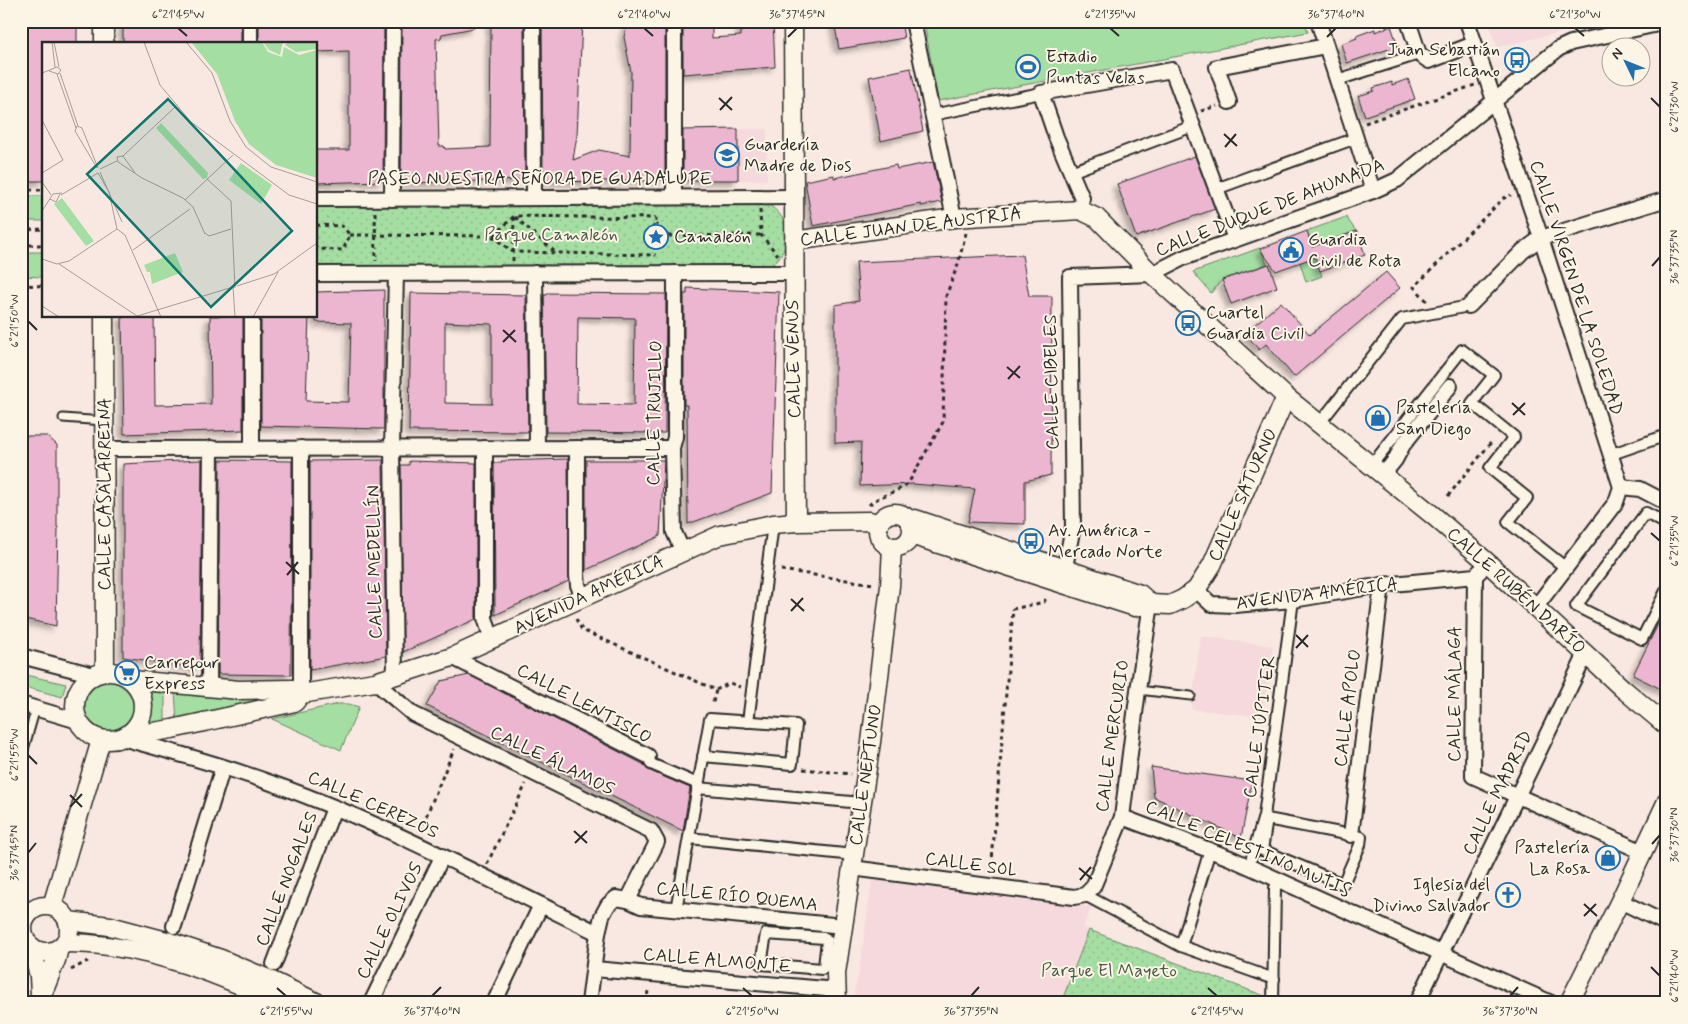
<svg xmlns="http://www.w3.org/2000/svg" width="1688" height="1024" font-family="Mynerve,sans-serif">
	<style>
		.built { fill: #f5d9dc }
		.green { fill: #a5dea2; stroke: #688466 }
		.park { fill: url(#park-dots); stroke: #688466 }
		.building { fill: #ecb6d0; stroke: #2b2b2b; fill-rule: evenodd; filter: url(#shadow) }
		.lines { fill: none; stroke-linecap: round; stroke-linejoin: round }
		.service-casing { stroke: #2b2b2b; stroke-width: 11 }
		.pedestrian-casing { stroke: #2b2b2b; stroke-width: 14 }
		.minor-casing { stroke: #2b2b2b; stroke-width: 18 }
		.tertiary-casing { stroke: #2b2b2b; stroke-width: 21 }
		.path { stroke: #2b2b2b; stroke-width: 3; stroke-dasharray: 4 4; stroke-linecap: butt }
		.service { stroke: #fcf5e5; stroke-width: 7 }
		.pedestrian { stroke: #fcf5e5; stroke-width: 10 }
		.minor { stroke: #fcf5e5; stroke-width: 14 }
		.tertiary { stroke: #fcf5e5; stroke-width: 18 }
		.ticks { fill: none; stroke: #2b2b2b; stroke-width: 2 }
		.labels { text-anchor: middle; dominant-baseline: central; stroke-width: 4; stroke-linejoin: round; paint-order: stroke }
		.poi-label { font-size: 18px; fill: #2b2b2b; stroke: #fcf5e5; text-anchor: start }
		.street-label { font-size: 18px; fill: #2b2b2b; stroke: #fcf5e5 }
		.park-label { font-size: 18px; fill: #4a5849; stroke: #fcf5e5 }
		.inset-road { fill: none; stroke: #a79c98; stroke-width: 1 }
		.view { fill: #0f766e; fill-opacity: 0.15; stroke: #0f766e; stroke-width: 2.5 }
		.inset-edge { fill: none; stroke: #2b2b2b; stroke-width: 2.5 }
		.neatline { fill: none; stroke: #2b2b2b; stroke-width: 2 }
		.ticks-label { font-size: 12px; text-anchor: middle; fill: #2b2b2b }
	</style>
	<defs>
		<pattern id="park-dots" width="8" height="8" patternUnits="userSpaceOnUse" patternTransform="scale(1.25)"><rect width="8" height="8" fill="#a5dea2"/><path d="M2 2h.1M6 6h.1" fill="none" stroke="#8ebf8c" stroke-width="1.8" stroke-linecap="round"/></pattern>
		<filter id="shadow"><feDropShadow dx="-4.5" dy="4.5" stdDeviation="2.5" flood-color="#0004"/></filter>
	</defs>
	<rect width="100%" height="100%" fill="#f9e8e1"/>
	<filter id="ink" filterUnits="userSpaceOnUse"><feTurbulence type="fractalNoise" baseFrequency=".02" numOctaves="2"/><feDisplacementMap in="SourceGraphic" scale="10" xChannelSelector="R" yChannelSelector="G"/><feConvolveMatrix kernelMatrix="1 2 1 2 8 2 1 2 1" color-interpolation-filters="sRGB"/></filter>
	<g filter="url(#ink)">
		<g class="built">
			<path d="M1488,21h124l-115,26z"/>
			<path d="M767,129v51h-80v-50z"/>
			<path d="M1201,636l72,10 -11,71 -71,-8z"/>
			<path d="M872,880l220,27 -9,20 6,3 -28,73h-204l-5,-2 7,-29z"/>
		</g>
		<g class="green">
			<path d="M924,21h380l4,11 -370,69z"/>
			<path d="M26,196h18v25h-17z"/>
			<path d="M1346,217l10,14 -44,16 -5,-16z"/>
			<path d="M1260,248l7,16 -45,16 -11,13 -18,-21z"/>
			<path d="M21,252h23v25l-23,-1z"/>
			<path d="M1315,257l7,19 -16,6 -6,-20z"/>
			<path d="M21,674l45,10 -4,13 -41,-11z"/>
			<circle cx="109" cy="706" r="26"/>
			<path d="M151,689l14,2v34l-18,2c5,-13 7,-22 3,-36z"/>
			<path d="M175,692l114,2 -112,28z"/>
			<path d="M338,704h11l10,3 -18,43 -69,-31z"/>
		</g>
		<g class="park">
			<path d="M316,202l450,1c8,5 15,11 19,20 7,17 -4,39 -20,46l-449,-1z"/>
			<path d="M1089,930l181,68 -2,5h-207z"/>
		</g>
		<g class="building">
			<path d="M264,21l120,2 -1,158 -67,2v-33h33v-99l-33,1v-8h-57v-21h5z"/>
			<path d="M407,21h67v7l-32,6 -1,4 -5,1 3,107h5l1,3 45,-2 1,-126h33l1,159 -119,3v-2h-5l1,-158h5z"/>
			<path d="M542,21h40l-5,114 -4,25 26,-10 31,6 1,-84 -7,-35 4,-16h37v159l-117,2v-2h-5z"/>
			<path d="M683,21h29v17l29,-2v-15h32l2,46 -92,7z"/>
			<path d="M834,21h67l3,17 -65,11z"/>
			<path d="M21,22h56v22h-33v137h-23z"/>
			<rect x="123" y="23" width="118" height="21"/>
			<path d="M1391,26l7,20 -51,17 -6,-19 16,-6 -1,-2 19,-7v3z"/>
			<path d="M911,68l12,63 -42,10 -12,-64z"/>
			<path d="M1408,79l7,20 -50,17 -7,-20 16,-5 -1,-3 19,-6v3z"/>
			<path d="M738,129v51h-55v-50z"/>
			<path d="M1195,156l20,53 -79,28 -19,-53z"/>
			<path d="M933,162l9,40 -21,4v-2l-108,22 -8,-45 29,-6v3l62,-13 1,4z"/>
			<path d="M1307,231l5,16 45,-16 8,24 -45,16 -5,-14 -39,14 -16,-22z"/>
			<path d="M1022,255l7,41h23l-1,179 -26,6v43l-57,-2 7,-33 -62,-5 -53,2 1,-44 -26,1v-138l24,-4 -3,-39z"/>
			<path d="M1269,264l8,23 -46,17 -9,-24z"/>
			<path d="M1386,272l14,16 -106,89 -28,-33 -7,6 -14,-17 36,-31 29,33z"/>
			<path d="M687,288l92,4 -7,201 -84,31 -1,-119h-3v-111h3z"/>
			<path d="M384,290v139l-123,-3v-110h48l-3,85 43,1 2,-79 -35,-1v-30z"/>
			<path d="M411,293l115,2 2,137 -119,-1zM445,322l47,2v80l-47,-1z"/>
			<path d="M547,293l119,1 -1,139 -119,-1 -2,-137h3zM578,317l57,1 -1,87 -57,-1z"/>
			<path d="M122,316h32l1,89 56,-1 -1,-88h33v114l-119,4z"/>
			<path d="M21,436h26l10,9v82h1l-2,99 -35,-8z"/>
			<path d="M568,459l1,122 -74,34 -1,-152h7v-2z"/>
			<path d="M199,460h3l-2,208 -77,-11v-193z"/>
			<path d="M220,460l72,1 -1,214 -73,-1z"/>
			<path d="M383,460l3,196 -76,14v-209z"/>
			<path d="M586,460h78v2l-4,74 -74,34z"/>
			<path d="M409,461l67,2v156l-73,33 -2,-187h8z"/>
			<path d="M1667,606v86l-34,-17z"/>
			<path d="M469,675l174,89 5,6 42,18 -7,43 -256,-125 14,-25z"/>
			<path d="M1151,767l101,14 -11,57 -87,-41z"/>
		</g>
		<g class="lines">
			<defs>
				<g id="service">
					<path d="M63,418l41,3"/>
					<path d="M1138,690l53,6"/>
					<path d="M21,760l15,-52"/>
				</g>
				<g id="pedestrian">
					<path d="M1337,80l82,-26"/>
					<path d="M932,115l109,-22"/>
					<path d="M1071,172l122,-46"/>
					<path d="M1216,189l140,-51"/>
					<path d="M1319,424l83,-105 67,-13"/>
					<path d="M1612,454l55,-19"/>
					<path d="M1371,466l91,-116 32,25 -22,28 42,34 -24,31 37,30 -19,24 58,46"/>
					<path d="M1667,524l-21,-11 -70,93 66,33 25,-50"/>
					<path d="M748,722l25,-198"/>
					<path d="M648,756l3,8 47,20"/>
					<path d="M697,788l165,15"/>
					<path d="M1267,819l94,18 -1,8 -17,39 -81,-34z"/>
					<path d="M689,838l165,17"/>
					<path d="M1252,857l12,-41 29,-216"/>
					<path d="M1085,895l96,51 93,33"/>
					<path d="M676,910l34,-191 86,6 -4,39 -89,-8"/>
					<path d="M766,934l58,4 3,2 -3,27 -2,2 -61,-5z"/>
					<path d="M1181,946l29,-96"/>
					<path d="M1273,1003l2,-115 3,-8"/>
				</g>
				<g id="minor">
					<path d="M250,21v23"/>
					<path d="M533,21l1,177"/>
					<path d="M674,21v176"/>
					<path d="M913,21l41,197"/>
					<path d="M1318,21l55,170"/>
					<path d="M1408,21l11,33 10,7 45,-17"/>
					<path d="M1467,21l74,217 80,249 -5,15 -81,106"/>
					<path d="M1229,102l-12,-35 109,-21"/>
					<path d="M316,199l478,-2"/>
					<path d="M392,199l1,-178"/>
					<path d="M1080,210l2,-12 -26,-61 -15,-44 131,-23 63,169"/>
					<path d="M535,273l2,175"/>
					<path d="M675,273v164l-3,11 2,84 9,20"/>
					<path d="M316,274l477,-1"/>
					<path d="M1469,306l54,-55 18,-13 126,-39"/>
					<path d="M252,316v133"/>
					<path d="M485,448v170l7,22"/>
					<path d="M577,448v127l1,10 5,13"/>
					<path d="M105,449l567,-1"/>
					<path d="M1383,475l12,-15 8,-15 47,-59"/>
					<path d="M1621,487l19,2 27,14"/>
					<path d="M1475,576l-2,200 170,76"/>
					<path d="M1063,577l10,-50 -3,-250 82,-3 31,-16 190,-67 24,-11 161,-131 13,-6 96,-21"/>
					<path d="M1196,590l15,14 24,1 58,-5 89,-15 93,-9 5,-5"/>
					<path d="M21,656l73,19"/>
					<path d="M452,657l196,99"/>
					<path d="M395,676l-3,-228 4,-174"/>
					<path d="M375,682l38,32 238,117 6,11 -29,58"/>
					<path d="M209,688l2,-240"/>
					<path d="M301,694v-246"/>
					<path d="M21,704l57,17"/>
					<path d="M122,738c51,14 103,28 152,46 112,40 217,97 324,149"/>
					<path d="M1122,817l108,41 321,145"/>
					<path d="M1351,835l31,-250"/>
					<path d="M852,868l222,29 11,-2 8,-8 29,-70 16,-127 13,-86"/>
					<path d="M1620,901l47,23"/>
					<path d="M174,926l49,-159"/>
					<path d="M274,964l60,-156"/>
					<path d="M594,969l243,21"/>
					<path d="M371,1003l71,-146"/>
					<path d="M494,1003l47,-98"/>
					<path d="M589,1003l9,-70 4,-17 6,-11 8,-7 12,2 13,6 202,20"/>
					<path d="M1417,1003l169,-349"/>
				</g>
				<g id="tertiary">
					<path d="M104,21v23"/>
					<path d="M793,21l3,501"/>
					<path d="M794,241l160,-23 126,-8 17,8 55,56 134,123 149,120 53,46 134,125 45,38"/>
					<path d="M104,316l1,356"/>
					<circle cx="895" cy="530" r="17"/>
					<path d="M909,521l6,-2 225,75 11,10"/>
					<path d="M911,537h6l218,70 16,-3 19,1 13,-6 13,-9 16,-25 74,-168"/>
					<circle cx="109" cy="706" r="34"/>
					<path d="M132,680l107,10 54,-1 8,5 74,-12 77,-25 268,-122 53,-11 23,-2 74,-1 9,4"/>
					<path d="M130,733h17l25,-4 123,-27 6,-8"/>
					<circle cx="46" cy="929" r="23"/>
					<path d="M52,906l49,-166"/>
					<path d="M68,921l42,5 60,16 51,17 47,20 50,24"/>
					<path d="M65,943c72,0 149,28 214,60"/>
					<path d="M31,946l8,30 1,19"/>
					<path d="M39,1003l17,-43 3,-12"/>
					<path d="M837,1003l-1,-30 35,-231 19,-156 2,-39"/>
					<path d="M1569,1003l51,-102 47,-100"/>
				</g>
			</defs>
			<use href="#service" class="service-casing"/>
			<use href="#pedestrian" class="pedestrian-casing"/>
			<use href="#minor" class="minor-casing"/>
			<use href="#tertiary" class="tertiary-casing"/>
			<g class="path">
				<path d="M1201,111l16,-5"/>
				<path d="M1365,123l110,-38"/>
				<path d="M21,190h23"/>
				<path d="M760,210l1,25 17,20"/>
				<path d="M375,212l1,49"/>
				<path d="M515,217l40,35"/>
				<path d="M656,218v6l-12,13 12,11 12,-12 -12,-12"/>
				<path d="M316,225l26,1 8,9 -7,15 -27,-1"/>
				<path d="M21,230l23,-1"/>
				<path d="M350,235l144,1 20,-20 142,2"/>
				<path d="M492,236l21,16 143,3"/>
				<path d="M668,236l93,-1"/>
				<path d="M21,245h23"/>
				<path d="M513,261l1,-44"/>
				<path d="M21,285l23,1"/>
				<path d="M1427,301l-13,-14 90,-89 7,-3"/>
				<path d="M1448,496l45,-56"/>
				<path d="M869,505c11,-11 28,-11 40,-23l34,-60 3,-126 12,-32 8,-31"/>
				<path d="M781,570l92,14"/>
				<path d="M576,619l6,11 134,60 -4,16"/>
				<path d="M716,690l14,-7 10,4"/>
				<path d="M803,769l48,5"/>
				<path d="M420,831l34,-82"/>
				<path d="M487,864l39,-80"/>
				<path d="M991,873l22,-264 31,-7 3,-6"/>
				<path d="M71,970l17,-9"/>
				<path d="M647,1003l1,-15"/>
			</g>
			<use href="#service" class="service"/>
			<use href="#pedestrian" class="pedestrian"/>
			<use href="#minor" class="minor"/>
			<use href="#tertiary" class="tertiary"/>
		</g>
	</g>
	<path class="ticks" d="M178,28l9,8M644,28l9,8M1110,28l9,8M1575,28l9,8M788,37l9,-9M1327,37l9,-9M719,98l13,12M1651,98l9,9M720,110l12,-13M1224,134l13,12M1225,147l11,-13M1652,266l8,-9M28,321l9,9M503,330l13,12M503,342l12,-12M1007,367l13,11M1008,379l12,-13M1512,403l13,12M1513,415l12,-12M1651,533l9,8M286,562l13,12M287,575l11,-13M791,599l13,12M791,611l12,-13M1296,635l12,12M1296,648l12,-13M28,755l9,9M70,795l12,12M70,807l12,-13M574,831l13,12M575,843l12,-12M1652,844l8,-9M28,853l8,-10M1079,868l13,11M1080,880l11,-13M1584,904l13,12M1584,916l12,-12M1651,967l9,9M277,988l9,8M743,988l9,8M1208,988l9,8M432,996l9,-9M971,996l8,-9M1510,996l8,-9"/>
	<defs>
		<symbol id="bus-ring" viewBox="-11 -11 22 22"><circle r="9.5" fill="#fcf5e5" stroke="#1f6fb2" stroke-width="1.5"/><path d="M-5-6H5V4H4V6H2V4H-2V6H-4V4H-5ZM-3.5-4V0h7V-4ZM-3.5 1.2v1.5H-2V1.2ZM2 1.2v1.5H3.5V1.2Z" fill="#1f6fb2"/></symbol>
		<symbol id="stadium-ring" viewBox="-11 -11 22 22"><circle r="9.5" fill="#fcf5e5" stroke="#1f6fb2" stroke-width="1.5"/><path d="M0-5a6.5 5 0 1 0 0 10a6.5 5 0 1 0 0-10ZM-3.5-1.8h7v3.6h-7Z" fill="#1f6fb2"/></symbol>
		<symbol id="school-ring" viewBox="-11 -11 22 22"><circle r="9.5" fill="#fcf5e5" stroke="#1f6fb2" stroke-width="1.5"/><path d="M0-5L7-2L0 1L-7-2ZM-4 1L0 2.5L4 1V4Q0 6-4 4Z" fill="#1f6fb2"/></symbol>
		<symbol id="sight-ring" viewBox="-11 -11 22 22"><circle r="9.5" fill="#fcf5e5" stroke="#1f6fb2" stroke-width="1.5"/><path d="M0-6L1.8-2.2L6-1.7L2.9 1.2L3.7 5.4L0 3.3L-3.7 5.4L-2.9 1.2L-6-1.7L-1.8-2.2Z" fill="#1f6fb2"/></symbol>
		<symbol id="civic-ring" viewBox="-11 -11 22 22"><circle r="9.5" fill="#fcf5e5" stroke="#1f6fb2" stroke-width="1.5"/><path d="M-.6-6.5H3V-4.5H.6V-3L4-1V1h2V6H-6V1h2V-1L-.6-3ZM-1.2 2.5V6h2.4V2.5Z" fill="#1f6fb2"/></symbol>
		<symbol id="shop-ring" viewBox="-11 -11 22 22"><circle r="9.5" fill="#fcf5e5" stroke="#1f6fb2" stroke-width="1.5"/><path d="M-5-2.5h2.3a2.7 3.5 0 0 1 5.4 0H5L5.5 6h-11ZM-1.5-2.5h3a1.5 2.3 0 0 0-3 0Z" fill="#1f6fb2"/></symbol>
		<symbol id="supermarket-ring" viewBox="-11 -11 22 22"><circle r="9.5" fill="#fcf5e5" stroke="#1f6fb2" stroke-width="1.5"/><path d="M-6-5.5h2.5l.6 2H6L4.5 2H-2.5L-4.4-4H-6ZM-1.5 3.2a1.3 1.3 0 1 0 .1 0ZM3 3.2a1.3 1.3 0 1 0 .1 0Z" fill="#1f6fb2"/></symbol>
		<symbol id="church-ring" viewBox="-11 -11 22 22"><circle r="9.5" fill="#fcf5e5" stroke="#1f6fb2" stroke-width="1.5"/><path d="M-1.2-6h2.4v3.5h3.3v2.4h-3.3V6h-2.4V-.1h-3.3v-2.4h3.3Z" fill="#1f6fb2"/></symbol>
	</defs>
	<g fill-rule="evenodd">
		<use href="#bus-ring" x="1503" y="46" width="28" height="28"/>
		<use href="#stadium-ring" x="1014" y="53" width="28" height="28"/>
		<use href="#school-ring" x="713" y="141" width="28" height="28"/>
		<use href="#sight-ring" x="642" y="223" width="28" height="28"/>
		<use href="#civic-ring" x="1277" y="236" width="28" height="28"/>
		<use href="#bus-ring" x="1174" y="309" width="28" height="28"/>
		<use href="#shop-ring" x="1364" y="404" width="28" height="28"/>
		<use href="#bus-ring" x="1017" y="527" width="28" height="28"/>
		<use href="#supermarket-ring" x="113" y="659" width="28" height="28"/>
		<use href="#shop-ring" x="1594" y="844" width="28" height="28"/>
		<use href="#church-ring" x="1494" y="881" width="28" height="28"/>
	</g>
	<g class="labels">
		<g class="poi-label">
			<text x="1500" y="50" text-anchor="end">Juan Sebastián<tspan x="1500" dy="21">Elcano</tspan></text>
			<text x="1046" y="57">Estadio<tspan x="1046" dy="21">Puntas Velas</tspan></text>
			<text x="744" y="145">Guardería<tspan x="744" dy="21">Madre de Dios</tspan></text>
			<text x="674" y="237">Camaleón</text>
			<text x="1308" y="240">Guardia<tspan x="1308" dy="21">Civil de Rota</tspan></text>
			<text x="1206" y="313">Cuartel<tspan x="1206" dy="21">Guardia Civil</tspan></text>
			<text x="1396" y="408">Pastelería<tspan x="1396" dy="21">San Diego</tspan></text>
			<text x="1048" y="531">Av. América -<tspan x="1048" dy="21">Mercado Norte</tspan></text>
			<text x="144" y="663">Carrefour<tspan x="144" dy="21">Express</tspan></text>
			<text x="1590" y="848" text-anchor="end">Pastelería<tspan x="1590" dy="21">La Rosa</tspan></text>
			<text x="1490" y="885" text-anchor="end">Iglesia del<tspan x="1490" dy="21">Divino Salvador</tspan></text>
		</g>
		<g class="street-label">
			<text x="540" y="179">PASEO NUESTRA SEÑORA DE GUADALUPE</text>
			<text transform="translate(1270 208) rotate(-21)">CALLE DUQUE DE AHUMADA</text>
			<text transform="translate(911 227) rotate(-7)">CALLE JUAN DE AUSTRIA</text>
			<text transform="translate(1576 288) rotate(72)">CALLE VIRGEN DE LA SOLEDAD</text>
			<text transform="translate(794 359) rotate(-91)">CALLE VENUS</text>
			<text transform="translate(1052 382) rotate(-91)">CALLE CIBELES</text>
			<text transform="translate(655 413) rotate(-89)">CALLE TRUJILLO</text>
			<text transform="translate(105 494) rotate(-90)">CALLE CASALARREINA</text>
			<text transform="translate(1243 495) rotate(-66)">CALLE SATURNO</text>
			<text transform="translate(375 562) rotate(-91)">CALLE MEDELLÍN</text>
			<text transform="translate(1516 591) rotate(42)">CALLE RUBÉN DARÍO</text>
			<text transform="translate(1317 594) rotate(-7)">AVENIDA AMÉRICA</text>
			<text transform="translate(589 595) rotate(-25)">AVENIDA AMÉRICA</text>
			<text transform="translate(1455 694) rotate(-90)">CALLE MÁLAGA</text>
			<text transform="translate(584 704) rotate(28)">CALLE LENTISCO</text>
			<text transform="translate(1348 708) rotate(-83)">CALLE APOLO</text>
			<text transform="translate(1260 727) rotate(-82)">CALLE JÚPITER</text>
			<text transform="translate(1113 736) rotate(-82)">CALLE MERCURIO</text>
			<text transform="translate(552 761) rotate(26)">CALLE ÁLAMOS</text>
			<text transform="translate(866 775) rotate(-82)">CALLE NEPTUNO</text>
			<text transform="translate(1498 793) rotate(-64)">CALLE MADRID</text>
			<text transform="translate(373 805) rotate(24)">CALLE CEREZOS</text>
			<text transform="translate(1248 849) rotate(23)">CALLE CELESTINO MUTIS</text>
			<text transform="translate(971 865) rotate(8)">CALLE SOL</text>
			<text transform="translate(287 879) rotate(-69)">CALLE NOGALES</text>
			<text transform="translate(737 897) rotate(6)">CALLE RÍO QUEMA</text>
			<text transform="translate(390 921) rotate(-64)">CALLE OLIVOS</text>
			<text transform="translate(717 961) rotate(5)">CALLE ALMONTE</text>
		</g>
		<g class="park-label">
			<text x="551" y="235">Parque Camaleón</text>
			<text x="1109" y="971">Parque El Mayeto</text>
		</g>
	</g>
	<g transform="translate(42 42)">
		<rect width="275" height="275" fill="#f9e8e1"/>
		<path d="M149,0h71l6,10 14,5 2,-10 15,8 18,-5v128l-41,-13 -27,-21 -14,-23 -18,-47zM221,0h20l-3,13 -11,-5zM246,0h29v7l-21,3 -11,-7zM199,121l31,22 -11,19 -32,-24z" fill="#a5dea2"/>
		<path d="M119,81l47,50 -1,5 -4,1 -47,-51zM20,156l32,43 -8,5 -32,-42zM133,211l8,19 -31,12 -2,-12h-3l-3,-7z" fill="#a5dea2"/>
		<path class="inset-road" d="M10,0l3,25M12,0l5,25M102,0l16,43 31,37 98,73 28,9M144,0l26,31 18,48 16,26 25,20 46,15M0,31l15,-6 4,3 -3,4 -9,-3M18,31l18,53M15,32l19,54M0,78l21,40 -21,13M81,114l53,-50M55,126l-22,-37 2,-5 5,2 16,40M58,127l17,-8M58,130l22,50M56,131l11,19 8,37M93,131l-12,-17 -6,1 1,5 24,16 41,20 10,9 12,27M165,137l24,22 4,87M0,140l9,13M19,153l37,-22M8,157l6,3 4,-8M143,158l48,-45M0,169l11,-17 9,-1M75,187l8,6 36,82M163,191l4,3 22,-7M91,208l57,-41M0,217l15,5 12,-3 48,-32M17,222l78,52M195,244l37,-12 43,-31M191,245l2,30M0,264l17,11M27,275h38M92,275l99,-30M211,275l25,-45"/>
		<path class="view" d="M126,57l124,132 -81,76 -124,-133z"/>
		<rect width="275" height="275" class="inset-edge"/>
	</g>
	<rect width="1688" height="1024" fill="none" stroke="#fcf5e5" stroke-width="55"/>
	<g transform="translate(1626 62) rotate(313)"><circle r="24" fill="#fcf5e5" stroke="#a8a49b"/>
	<path d="M0-4L9 19L0 12L-9 19Z" fill="#1f6fb2"/>
	<text y="-8" font-size="14" font-weight="bold" text-anchor="middle" fill="#2b2b2b">N</text>
	</g>
	<rect x="28" y="28" width="1632" height="968" class="neatline"/>
	<g class="ticks-label">
		<text x="178" y="18">6°21'45"W</text>
		<text x="644" y="18">6°21'40"W</text>
		<text x="797" y="18">36°37'45"N</text>
		<text x="1110" y="18">6°21'35"W</text>
		<text x="1336" y="18">36°37'40"N</text>
		<text x="1575" y="18">6°21'30"W</text>
		<text transform="translate(1674 107) rotate(-90)" y="4">6°21'30"W</text>
		<text transform="translate(1674 257) rotate(-90)" y="4">36°37'35"N</text>
		<text transform="translate(14 321) rotate(-90)" y="4">6°21'50"W</text>
		<text transform="translate(1674 541) rotate(-90)" y="4">6°21'35"W</text>
		<text transform="translate(14 755) rotate(-90)" y="4">6°21'55"W</text>
		<text transform="translate(1674 835) rotate(-90)" y="4">36°37'30"N</text>
		<text transform="translate(14 853) rotate(-90)" y="4">36°37'45"N</text>
		<text transform="translate(1674 976) rotate(-90)" y="4">6°21'40"W</text>
		<text x="286" y="1015">6°21'55"W</text>
		<text x="432" y="1015">36°37'40"N</text>
		<text x="752" y="1015">6°21'50"W</text>
		<text x="971" y="1015">36°37'35"N</text>
		<text x="1217" y="1015">6°21'45"W</text>
		<text x="1510" y="1015">36°37'30"N</text>
	</g>
</svg>
